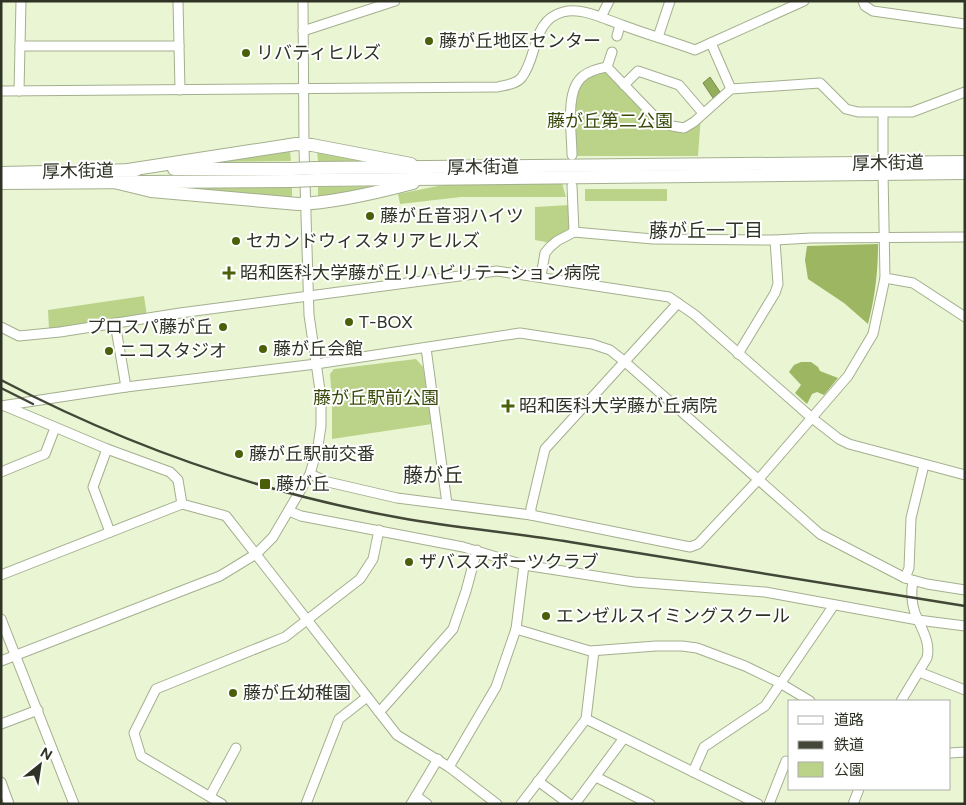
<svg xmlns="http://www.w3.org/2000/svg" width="966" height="805" font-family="Figtree,'Noto Sans JP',sans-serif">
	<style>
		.green { fill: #bad389 }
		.forest { fill: #9cb662 }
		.water { fill: #94ae5b; stroke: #75894b }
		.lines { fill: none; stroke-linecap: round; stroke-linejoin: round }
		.minor-casing { stroke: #a3af8e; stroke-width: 11 }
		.highway-casing { stroke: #a3af8e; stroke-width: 14 }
		.minor { stroke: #fff; stroke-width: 9 }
		.highway { stroke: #fff; stroke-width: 12 }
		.rail { stroke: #424737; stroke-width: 2.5 }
		.highway-bridge-casing { stroke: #a3af8e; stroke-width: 14; stroke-linecap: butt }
		.highway-bridge { stroke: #fff; stroke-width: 12 }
		.poi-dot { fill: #4a5f08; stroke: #fff; stroke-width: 2 }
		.labels { text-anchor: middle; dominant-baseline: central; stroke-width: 4; stroke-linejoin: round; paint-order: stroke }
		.poi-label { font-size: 18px; fill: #2e3325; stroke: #fff; text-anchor: start }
		.park-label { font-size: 18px; fill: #39490a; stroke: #fff }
		.street-label { font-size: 18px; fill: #2e3325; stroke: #fff }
		.neighbourhood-label { font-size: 19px; fill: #2e3325; stroke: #fff }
		.quarter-label { font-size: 20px; fill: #2e3325; stroke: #fff }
	</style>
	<rect width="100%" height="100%" fill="#eaf6d3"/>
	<g class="green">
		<path d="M606,70l50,48 28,10 17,-13 -3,41h-121c-1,-34 -14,-76 29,-86z"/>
		<path d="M290,150l1,11 -86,1z"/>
		<path d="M317,151l64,10h-63z"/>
		<path d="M562,183l4,14h-105l-61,7 -2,-10 45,-9z"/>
		<path d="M383,186l-65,11v-10z"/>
		<path d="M292,187v14l-123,-13z"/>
		<rect x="585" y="189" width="82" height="12"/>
		<path d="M570,205l-1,24 -18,14 -16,-3v-33z"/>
		<path d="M144,296l3,20 -98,14 -1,-20z"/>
		<path d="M416,359l7,8 9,57 -100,15v-40l-2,-25 4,-5z"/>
	</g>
	<g class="forest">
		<path d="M878,244c0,28 -3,53 -10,80l-24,-21 -36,-24 -3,-19 2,-14z"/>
		<path d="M801,362h10l7,5 2,4 18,7 -14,17 -7,-3 -5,2 -5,10 -12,-11 6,-8 -12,-13 5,-7z"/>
	</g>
	<path class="water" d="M710,77l10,15 -7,6 -10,-15z"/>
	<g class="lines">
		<defs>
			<g id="minor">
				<path d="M178,1l2,89"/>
				<path d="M863,1l2,5 8,5 92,13"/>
				<path d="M601,17l8,-16"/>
				<path d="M303,31l92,-30"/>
				<path d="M617,36l3,-11"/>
				<path d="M658,37l12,-36"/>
				<path d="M711,43l20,46"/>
				<path d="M20,46h159"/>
				<path d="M607,67l5,-15"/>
				<path d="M624,85l14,-14 41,14 24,28"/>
				<path d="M1,91l497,-4c8,-2 19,-3 24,-10 16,-21 10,-57 41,-65 20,-5 41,7 59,13 24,9 48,16 73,25l109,-49"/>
				<path d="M19,91l2,-90"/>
				<path d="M883,113v50"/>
				<path d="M572,155c0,-21 -7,-62 9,-77 7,-7 17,-9 26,-11l49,51 16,8 12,2 10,-6 37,-33 89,-6 26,26 12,3h54l53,-20"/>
				<path d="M572,186l2,46"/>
				<path d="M541,276l4,-23 5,-6 7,-6 17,-9 79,7 122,1 36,-2 154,-1"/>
				<path d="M885,278l28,5 52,34"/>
				<path d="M115,323l11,64"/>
				<path d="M1,327l18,9 41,-4 120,-19 317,-42 172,26 26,18 117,103 27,21 10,5 116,31"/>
				<path d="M426,348l21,156"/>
				<path d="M738,354l37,-61 3,-9 -3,-44"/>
				<path d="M1,406l125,-19 190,-23 204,-31 72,11 18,6 14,11 196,173 85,44 22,6 38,6"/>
				<path d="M5,406l102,43 63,23 8,8 4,24"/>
				<path d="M107,449l-14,38 17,45"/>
				<path d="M1,472l44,-18 10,-26"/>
				<path d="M310,474l18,8 69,16 134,17 159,32 8,-3 60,-64 90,-104 25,-42 12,-56 -2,-106"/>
				<path d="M289,511l12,5 162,31 61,18 110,17 131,10 153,28 47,6"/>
				<path d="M531,515v-7l14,-59 133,-146"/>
				<path d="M1,575l181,-71 44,12 171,219 52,32 48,37"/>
				<path d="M905,578l4,-10 2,-50 13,-53"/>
				<path d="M1,619l73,185"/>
				<path d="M516,629l74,22 66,-5h26l15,2 48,18 35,17 30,18"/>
				<path d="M1,661l219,-85 36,-22 17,-17 37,-63 8,-28 3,-20v-29l-12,-82 -5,-167 -1,-147"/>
				<path d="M919,672l46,18"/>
				<path d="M901,701l26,-43c4,-16 -6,-30 -12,-45 -3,-9 -4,-22 -2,-32"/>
				<path d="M378,711l5,-3 70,-79 13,-38 11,-41"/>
				<path d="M586,719l172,85"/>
				<path d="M1,724l37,-14"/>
				<path d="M950,753l15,-1"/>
				<path d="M449,767l47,-80 20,-58 8,-64"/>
				<path d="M693,772l11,-25 61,-41 69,-101"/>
				<path d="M596,777l54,27"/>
				<path d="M538,781l31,23"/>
				<path d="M1,782l8,22"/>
				<path d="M210,796l26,-48"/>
				<path d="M416,796l11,8"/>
				<path d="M222,804l-81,-48 -7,-23 22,-44 129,-52 75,-58 13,-20 6,-29"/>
				<path d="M306,804l33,-85 28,-22"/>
				<path d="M411,804l27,-45"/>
				<path d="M521,804l65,-85 8,-68"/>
				<path d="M575,804l49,-66"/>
				<path d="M769,804l17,-43 4,3"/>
				<path d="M853,804l6,-15"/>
			</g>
			<g id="highway">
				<path d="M316,168l649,-6"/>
				<path d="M174,169h118"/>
				<path d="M128,170l168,-26 16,1 99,19"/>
				<path d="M1,173l135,-3"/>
				<path d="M316,180l649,-7"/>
				<path d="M110,181l41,10 147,13c34,-1 81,-12 115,-21"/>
				<path d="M1,183l291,-2"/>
			</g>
		</defs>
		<use href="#minor" class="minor-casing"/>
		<use href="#highway" class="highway-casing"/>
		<use href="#minor" class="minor"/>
		<use href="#highway" class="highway"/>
		<g class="rail">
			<path d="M1,380c126,66 260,113 400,138 56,10 113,15 169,24 131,21 263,43 395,64"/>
			<path d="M1,388l32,16"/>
		</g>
		<defs>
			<g id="highway-bridge">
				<path d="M292,169l24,-1"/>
				<path d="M292,181l24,-1"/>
			</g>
		</defs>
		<use href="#highway-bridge" class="highway-bridge-casing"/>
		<use href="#highway-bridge" class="highway-bridge"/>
	</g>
	<g class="poi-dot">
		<circle cx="429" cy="41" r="5"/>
		<circle cx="246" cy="53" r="5"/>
		<circle cx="370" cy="216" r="5"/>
		<circle cx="236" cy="241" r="5"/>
		<path d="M226.5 265.5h5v5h5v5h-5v5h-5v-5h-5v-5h5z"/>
		<circle cx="349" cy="322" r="5"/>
		<circle cx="223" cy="327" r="5"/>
		<circle cx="263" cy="349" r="5"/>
		<circle cx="109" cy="351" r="5"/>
		<path d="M505.5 398.5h5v5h5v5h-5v5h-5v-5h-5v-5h5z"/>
		<circle cx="239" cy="454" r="5"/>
		<rect x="259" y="478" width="12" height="12" rx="2.5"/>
		<circle cx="409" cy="562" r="5"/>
		<circle cx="546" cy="616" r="5"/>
		<circle cx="233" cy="693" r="5"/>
	</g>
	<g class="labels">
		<g class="poi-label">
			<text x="439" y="41">藤が丘地区センター</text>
			<text x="256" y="53">リバティヒルズ</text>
			<text x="380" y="216">藤が丘音羽ハイツ</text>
			<text x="246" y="241">セカンドウィスタリアヒルズ</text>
			<text x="240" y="273">昭和医科大学藤が丘リハビリテーション病院</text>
			<text x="359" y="322">T-BOX</text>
			<text x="213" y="327" text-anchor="end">プロスパ藤が丘</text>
			<text x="273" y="349">藤が丘会館</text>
			<text x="119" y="351">ニコスタジオ</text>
			<text x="519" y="406">昭和医科大学藤が丘病院</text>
			<text x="249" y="454">藤が丘駅前交番</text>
			<text x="276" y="484">藤が丘</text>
			<text x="419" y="562">ザバススポーツクラブ</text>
			<text x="556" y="616">エンゼルスイミングスクール</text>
			<text x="243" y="693">藤が丘幼稚園</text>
		</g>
		<g class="park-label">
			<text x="610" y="121">藤が丘第二公園</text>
			<text x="376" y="398">藤が丘駅前公園</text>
		</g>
		<g class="street-label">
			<text transform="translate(888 163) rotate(-1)">厚木街道</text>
			<text transform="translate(483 167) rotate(-1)">厚木街道</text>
			<text transform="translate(78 171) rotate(-1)">厚木街道</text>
		</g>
		<g class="neighbourhood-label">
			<text x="706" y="230">藤が丘一丁目</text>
		</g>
		<g class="quarter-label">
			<text x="433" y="475">藤が丘</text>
		</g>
	</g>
	<rect width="966" height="805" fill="none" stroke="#2e3325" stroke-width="5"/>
	<rect x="788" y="700" width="162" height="90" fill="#ffffff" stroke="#abada8"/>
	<rect x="798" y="716" width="25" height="8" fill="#ffffff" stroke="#abada8"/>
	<text x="834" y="725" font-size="15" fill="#2e3325">道路</text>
	<rect x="798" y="741" width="25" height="8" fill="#424737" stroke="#abada8"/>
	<text x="834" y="750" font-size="15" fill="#2e3325">鉄道</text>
	<rect x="798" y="762" width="25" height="15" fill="#bad389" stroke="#abada8"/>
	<text x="834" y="775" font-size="15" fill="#2e3325">公園</text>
	<g transform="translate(40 765) rotate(30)" stroke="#ffffff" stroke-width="4" paint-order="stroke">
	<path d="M0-4L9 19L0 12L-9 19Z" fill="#2e3325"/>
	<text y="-8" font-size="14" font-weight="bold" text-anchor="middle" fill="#2e3325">N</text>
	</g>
</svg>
